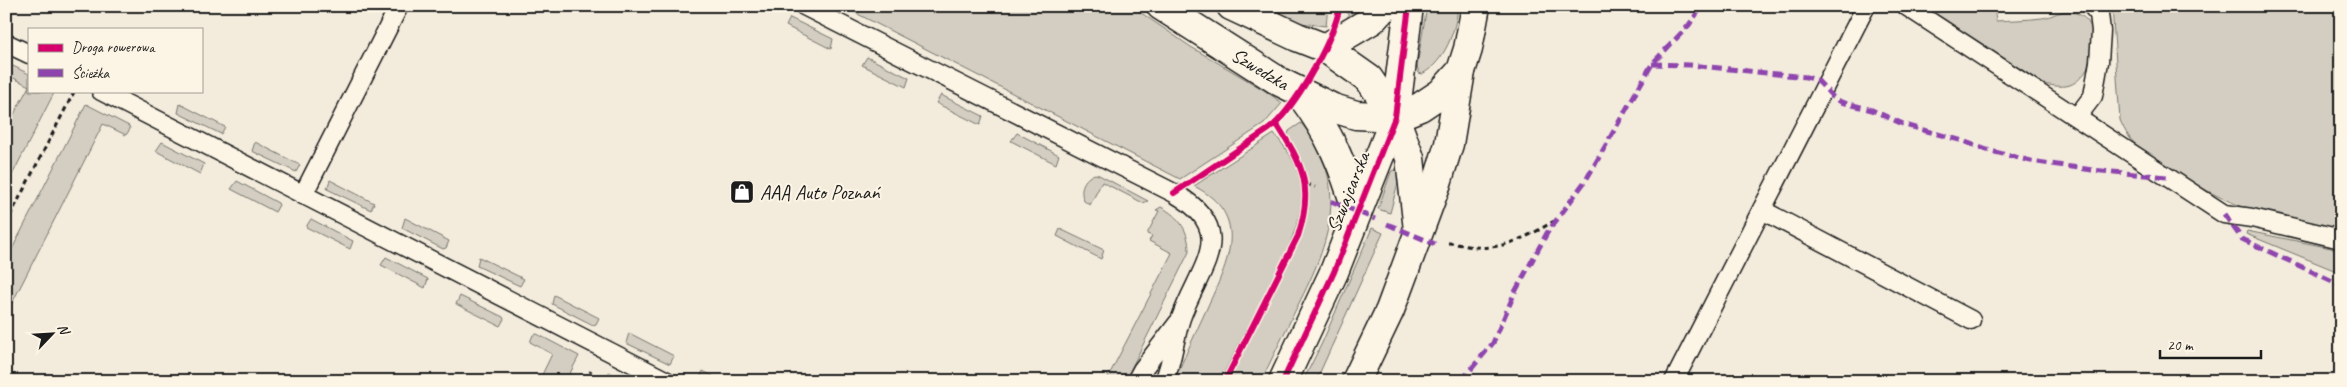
<svg xmlns="http://www.w3.org/2000/svg" width="2347" height="387" font-family="Caveat,sans-serif">
	<style>
		.green { fill: #d3cec1; stroke: #78756e }
		.lines { fill: none; stroke-linecap: round; stroke-linejoin: round }
		.service-casing { stroke: #1c1c1c; stroke-width: 21 }
		.tertiary-casing { stroke: #1c1c1c; stroke-width: 31 }
		.path { stroke: #1c1c1c; stroke-width: 3; stroke-dasharray: 5 4; stroke-linecap: butt }
		.service { stroke: #fcf5e5; stroke-width: 18 }
		.tertiary { stroke: #fcf5e5; stroke-width: 28 }
		.quiet { stroke: #8e44ad; stroke-width: 5; stroke-dasharray: 10 5; stroke-linecap: butt }
		.cycleway-casing { stroke: #fcf5e5; stroke-width: 9 }
		.cycleway { stroke: #d6006c; stroke-width: 6 }
		.labels { text-anchor: middle; dominant-baseline: central; stroke-width: 4; stroke-linejoin: round; paint-order: stroke }
		.street-label { font-size: 20px; fill: #1c1c1c; stroke: #fcf5e5 }
		.poi-label { font-size: 20px; fill: #1c1c1c; stroke: #fcf5e5; text-anchor: start }
	</style>
	<rect width="100%" height="100%" fill="#f3ecdd"/>
	<filter id="ink" filterUnits="userSpaceOnUse"><feTurbulence type="fractalNoise" baseFrequency=".02" numOctaves="2"/><feDisplacementMap in="SourceGraphic" scale="10" xChannelSelector="R" yChannelSelector="G"/><feConvolveMatrix kernelMatrix="1 2 1 2 8 2 1 2 1" color-interpolation-filters="sRGB"/></filter>
	<g filter="url(#ink)">
		<g class="green">
			<path d="M842,6h289l60,41 73,43 18,13 -18,21 -84,55z"/>
			<path d="M1258,6h70l-2,20 -26,-3z"/>
			<path d="M1347,6h27l-25,16z"/>
			<path d="M1427,6h31c-2,24 -13,56 -36,68l-3,-1 -2,-7z"/>
			<path d="M1924,6h70l2,15c15,-1 31,-1 46,-3 11,-1 18,-9 30,-6 33,6 26,62 -2,73 -10,3 -21,0 -31,-2z"/>
			<path d="M2112,6h229v223c-64,-4 -121,-27 -174,-62 -22,-14 -37,-22 -47,-47z"/>
			<path d="M790,18l43,21 -2,10 -45,-23z"/>
			<path d="M867,57l42,21 -3,9 -44,-22z"/>
			<path d="M13,66l16,8v17h26l-49,96v-58l23,-43 -23,-12z"/>
			<path d="M941,95l42,21 -3,9 -44,-22z"/>
			<path d="M86,104l43,22 1,3 -4,6 -23,-11 -97,191v-54z"/>
			<path d="M180,104l45,23 -4,7 -43,-21z"/>
			<path d="M1301,123c50,62 29,119 -3,182 -12,25 -25,51 -37,76h-33l72,-144c11,-28 13,-53 -1,-81 -3,-7 -9,-13 -11,-21l1,-4z"/>
			<path d="M1017,133l42,22 -3,9 -45,-23z"/>
			<path d="M1274,134c51,56 20,101 -8,158 -15,29 -31,59 -46,89h-46c11,-25 22,-49 33,-73 21,-46 45,-92 -13,-122z"/>
			<path d="M162,142l42,22 -4,10 -44,-23z"/>
			<path d="M255,142l45,23 -4,7 -44,-21z"/>
			<path d="M1393,170l6,1 1,4 -10,38 -12,-4 13,-37z"/>
			<path d="M1095,174l4,1 49,26 -5,2 -41,-21 -12,23 -6,-4c-5,-11 -1,-23 11,-27z"/>
			<path d="M330,180l44,23 -3,7 -44,-21z"/>
			<path d="M237,181l41,22 1,2 -4,7 -44,-23z"/>
			<path d="M1161,207c19,10 28,24 28,45l-64,129h-19l66,-128 -23,-12 3,-5 -5,-2 12,-23 -3,-1z"/>
			<path d="M405,218l44,23 -3,7 -3,1 -41,-21z"/>
			<path d="M311,219l42,22 -3,8 -44,-22z"/>
			<path d="M1372,228l11,5 -67,148h-13l19,-38z"/>
			<path d="M1060,229l44,21 -3,9 -44,-23z"/>
			<path d="M2247,231l94,19v23l-95,-39z"/>
			<path d="M386,257l42,22 -3,9 -44,-23z"/>
			<path d="M479,257l45,22 -4,7 -43,-20z"/>
			<path d="M554,295l45,23 -3,6 -3,1 -41,-21z"/>
			<path d="M460,296l43,21 1,2 -4,7 -44,-22z"/>
			<path d="M629,333l45,23 -4,8 -44,-21z"/>
			<path d="M537,334l42,22 -13,25h-27l13,-27 -22,-12 3,-7z"/>
			<path d="M703,371l19,10h-21l-1,-3z"/>
			<path d="M609,372l18,9h-23z"/>
		</g>
		<g class="lines">
			<defs>
				<g id="service">
					<path d="M804,6l370,187c67,38 25,74 7,125 -7,21 -8,42 -17,63"/>
					<path d="M1906,6l318,208 28,4 89,21"/>
					<path d="M6,43l23,11"/>
					<path d="M101,91l566,290"/>
					<path d="M2077,117l16,-21 6,-34 2,-31 -2,-17 -7,-8"/>
					<path d="M303,195l96,-189"/>
					<path d="M1762,210l209,110"/>
					<path d="M1136,381l6,-11 36,-47"/>
					<path d="M1674,381l192,-375"/>
				</g>
				<g id="tertiary">
					<path d="M1161,6l119,76 53,26 23,7 39,2 25,-10 21,-14 20,-22"/>
					<path d="M1231,6l66,31 28,11 44,31 26,38 15,41 8,72"/>
					<path d="M1325,48l47,-28 13,-14"/>
					<path d="M1301,95c30,40 42,70 56,117"/>
					<path d="M1283,381l51,-109 61,-155 14,-111"/>
					<path d="M1356,381l34,-71 47,-127 12,-39 12,-73 7,-22 8,-43"/>
				</g>
			</defs>
			<use href="#service" class="service-casing"/>
			<use href="#tertiary" class="tertiary-casing"/>
			<g class="path">
				<path d="M1259,136l10,-7"/>
				<path d="M1306,184l9,3"/>
				<path d="M6,224l68,-132"/>
				<path d="M1448,243c10,0 19,4 28,4 28,3 55,-12 78,-26"/>
				<path d="M586,381l5,-10"/>
			</g>
			<use href="#service" class="service"/>
			<use href="#tertiary" class="tertiary"/>
			<g class="quiet">
				<path d="M1652,64l38,1 116,12 11,3 16,17 8,5 31,8 33,15 58,16 24,9 44,11 61,9 75,7"/>
				<path d="M1331,201l44,18"/>
				<path d="M2224,214l18,25 99,46"/>
				<path d="M1387,224l48,20"/>
				<path d="M1461,381l32,-38 22,-51 32,-59 39,-53 66,-116 37,-39 13,-19"/>
			</g>
			<defs>
				<g id="cycleway">
					<path d="M1174,193l95,-64 7,-6"/>
					<path d="M1225,381l73,-145c16,-49 5,-71 -22,-113 24,-25 57,-82 64,-117"/>
					<path d="M1283,381l51,-109 61,-155 14,-111"/>
				</g>
			</defs>
			<use href="#cycleway" class="cycleway-casing"/>
			<use href="#cycleway" class="cycleway"/>
		</g>
	</g>
	<defs>
		<symbol id="shop-square" viewBox="-11 -11 22 22"><rect x="-9" y="-9" width="18" height="18" rx="4" fill="#1c1c1c" stroke="#fcf5e5"/><path d="M-5-2.5h2.3a2.7 3.5 0 0 1 5.4 0H5L5.5 6h-11ZM-1.5-2.5h3a1.5 2.3 0 0 0-3 0Z" fill="#fff"/></symbol>
	</defs>
	<g fill-rule="evenodd">
		<use href="#shop-square" x="728" y="178" width="28" height="28"/>
	</g>
	<g class="labels">
		<g class="street-label">
			<text transform="translate(1260 69) rotate(31)">Szwedzka</text>
			<text transform="translate(1348 192) rotate(-68)">Szwajcarska</text>
		</g>
		<g class="poi-label">
			<text x="760" y="192">AAA Auto Poznań</text>
		</g>
	</g>
	<rect width="2347" height="387" fill="none" stroke="#fcf5e5" stroke-width="25"/>
	<rect x="12" y="12" width="2322" height="362" fill="none" stroke="#1c1c1c" stroke-width="2" filter="url(#ink)"/>
	<rect x="28" y="28" width="175" height="65" fill="#fcf5e5" stroke="#a29e95"/>
	<rect x="38" y="44" width="25" height="8" fill="#d6006c" stroke="#a29e95"/>
	<text x="72" y="52" font-size="15" fill="#1c1c1c">Droga rowerowa</text>
	<rect x="38" y="69" width="25" height="8" fill="#8e44ad" stroke="#a29e95"/>
	<text x="72" y="78" font-size="15" fill="#1c1c1c">Ścieżka</text>
	<g transform="translate(52 334) rotate(65)" stroke="#fcf5e5" stroke-width="4" paint-order="stroke">
	<path d="M0-4L9 19L0 12L-9 19Z" fill="#1c1c1c"/>
	<text y="-8" font-size="14" font-weight="bold" text-anchor="middle" fill="#1c1c1c">N</text>
	</g>
	<path d="M2160 350v8h101v-8" fill="none" stroke="#1c1c1c" stroke-width="2.5"/>
	<text x="2167" y="350" font-size="15" fill="#1c1c1c" stroke="#fcf5e5" stroke-width="4" paint-order="stroke">20 m</text>
</svg>
